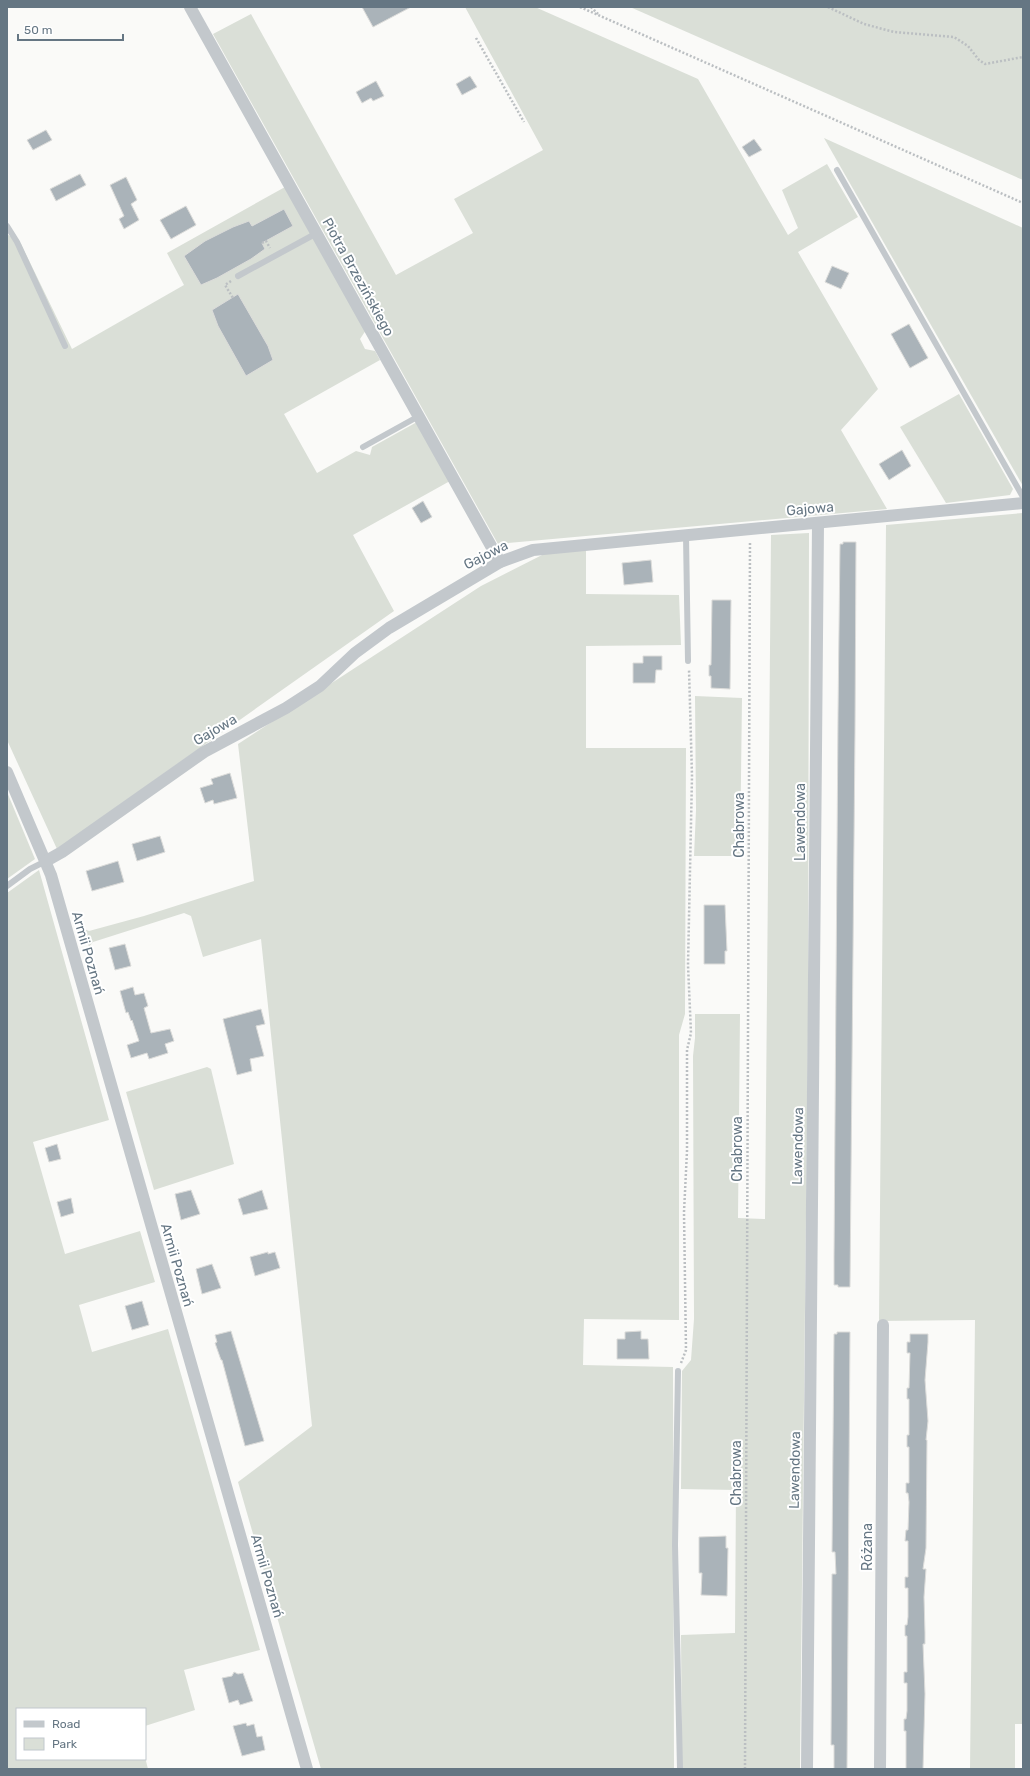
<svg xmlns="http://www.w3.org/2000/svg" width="1030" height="1776" font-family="Rubik,sans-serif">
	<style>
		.green { fill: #dadfd7 }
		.building { fill: #aab3b9; stroke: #dcdcda }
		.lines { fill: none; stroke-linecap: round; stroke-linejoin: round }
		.path { stroke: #bbbfc2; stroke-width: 2.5; stroke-dasharray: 2 2; stroke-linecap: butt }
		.service { stroke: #c3c8cc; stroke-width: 6 }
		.minor { stroke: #c3c8cc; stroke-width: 12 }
		.labels { text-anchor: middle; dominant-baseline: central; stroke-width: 4; stroke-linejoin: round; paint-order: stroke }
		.street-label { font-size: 14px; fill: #657683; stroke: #fff }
	</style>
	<rect width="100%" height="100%" fill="#fafaf8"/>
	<g class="green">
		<path d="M465,7h70l163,72 90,156 10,-7 -16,-38 45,-26 31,53 -60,35 80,137 -37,41 46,79 -389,35 -285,-510 38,-20 145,261 77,-42 -19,-34 89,-49z"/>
		<path d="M630,7h393v173z"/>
		<path d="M824,138l199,90v258z"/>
		<path d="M285,187l81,143 -6,9 5,10 10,2 5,9 -96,54 33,59 39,-22 14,4 2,-8 45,-25 33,59 -97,54 41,76 -337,238 -50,-109v-506l14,10 51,105 112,-64 -17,-32z"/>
		<path d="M959,394l54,95 -3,6 -64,8 -46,-76z"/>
		<path d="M1023,513v1211h-8v45h-45l5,-449 -96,1 7,-796z"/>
		<path d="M809,533l-1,495 -8,741h-118l-1,-134 54,-2 1,-143 -55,-1 1,-118 9,-11 3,-41 -1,-263 2,-18v-24h45l-2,204 27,1 6,-684z"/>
		<path d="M586,550v44l93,1 2,50 -95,1v102h100l-1,266 -6,21v285l-95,-1 -1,46 90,2 1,402h-353l-83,-287 74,-56 -51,-487 -58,18 -12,-41 -7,-3 -91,29 -4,5 -5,-18 5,2 55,-15 110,-35 -16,-137 243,-158 65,-33z"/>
		<path d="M695,696l47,2 -2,158h-46l2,-46z"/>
		<path d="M7,792l28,67 -28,20z"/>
		<path d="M39,870l70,250 -76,22 32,112 75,-23 15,51 -76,23 13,47 76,-23 92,321 -76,20 11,40 -50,16v-17h-128v50h128v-2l3,12h-141v-876z"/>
		<path d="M207,1067l4,2 23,95 -80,26 -28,-98z"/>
	</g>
	<g class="building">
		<path d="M362,7h49l-38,20z"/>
		<path d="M470,76l7,11 -15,8 -6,-11z"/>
		<path d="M376,81l8,15 -11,5 -2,-3 -9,5 -6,-11z"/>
		<path d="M46,130l6,10 -19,10 -6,-10z"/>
		<path d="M754,139l8,11 -13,7 -7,-10z"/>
		<path d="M80,174l6,11 -30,16 -6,-12z"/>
		<path d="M126,177l11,23 -6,4 8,16 -15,9 -5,-10 5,-3 -14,-31z"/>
		<path d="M186,206l10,19 -25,14 -11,-19z"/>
		<path d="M284,209l9,17 -31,17 3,6 -14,10 -34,19 -16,7 -17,-29 21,-15 28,-14 16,-6 3,5z"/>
		<path d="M832,266l17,7 -8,16 -16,-7z"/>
		<path d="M238,294l30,52 5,14 -27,16 -28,-50 -6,-16z"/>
		<path d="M909,324l19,34 -18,10 -19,-34z"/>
		<path d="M902,450l9,16 -22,14 -10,-16z"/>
		<path d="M423,501l9,16 -11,6 -9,-15z"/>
		<path d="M843,542h13l-1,191 -5,554h-12v-2h-4v-28l4,-542 2,-171h3z"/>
		<path d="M651,560l2,22 -29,3 -2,-22z"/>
		<path d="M712,600h19l-1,89 -19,-1v-12h-2v-11h2z"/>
		<path d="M643,656h19v14h-6l-1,13h-22v-20h10z"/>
		<path d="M230,773l7,25 -23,6 -1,-4 -8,3 -5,-15 13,-4 -2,-5z"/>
		<path d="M160,836l5,16 -28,9 -5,-17z"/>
		<path d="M118,861l6,21 -32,9 -6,-20z"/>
		<path d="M704,905h21l2,46h-2v13h-21z"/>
		<path d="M125,944l6,22 -16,4 -6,-22z"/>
		<path d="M133,987l2,8 9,-2 4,13 -4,2 7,25 19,-4 4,12 -9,3 3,9 -19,6 -2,-6 -16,5 -4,-13 12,-4 -7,-21 -1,1 -3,-9 -2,1 -6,-22z"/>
		<path d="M261,1009l4,15 -9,2 8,30 -14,3 2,12 -15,4 -14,-56z"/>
		<path d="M57,1144l4,15 -12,3 -4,-14z"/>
		<path d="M191,1190l9,24 -19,6 -6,-26z"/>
		<path d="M262,1190l6,19 -25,6 -5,-16z"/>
		<path d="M71,1198l3,15 -13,4 -4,-15z"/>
		<path d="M268,1252v2l7,-2 5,16 -25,8 -5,-19z"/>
		<path d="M212,1264l9,24 -19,6 -6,-25z"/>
		<path d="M142,1301l7,24 -17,5 -7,-24z"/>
		<path d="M231,1331l33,110 -19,5 -23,-86h-1l-6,-17 2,-1 -2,-7z"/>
		<path d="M641,1331v8h7l1,20h-32v-20h8v-7z"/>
		<path d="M837,1332h13l-3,437h-13v-24h-3l1,-171h4l-1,-22h-3l2,-218h3z"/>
		<path d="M910,1334h18v8l-3,38 3,41 -2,19h1l-1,108 -3,21h3l-2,28 1,36v11h-2l2,50 -2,75h-17v-38h-2v-12h2l1,-8v-28h-3v-11h3v-36h-2v-11h2l1,-8v-29h-3v-11h3v-36h-3l1,-11h2l1,-28 -1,-9h-2v-10h3v-36h-2v-12h2v-36h-2v-11h2l1,-35h-3v-11h3z"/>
		<path d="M726,1536v12h2l-1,48 -26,-1 1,-22h-3v-36z"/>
		<path d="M234,1672l4,2 5,-1 10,28 -13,4 -2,-5 -9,3 -7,-25 10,-2z"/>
		<path d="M246,1723l1,3 7,-2 3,13 5,-1 3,14 -23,6 -9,-30z"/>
	</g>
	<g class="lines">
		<g class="path">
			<path d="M580,7l443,196"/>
			<path d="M591,7l7,7"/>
			<path d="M828,7l36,17 30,8 60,5 14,9 11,14 6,4 38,-7"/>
			<path d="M476,38l48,84"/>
			<path d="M262,243l4,-2 4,7"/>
			<path d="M231,281l-6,4 8,13"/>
			<path d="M681,1363l5,-13 -2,-138 3,-61v-101l4,-17 -3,-68 4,-189 -3,-107"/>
			<path d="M745,1769l5,-1227"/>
		</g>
		<g class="service">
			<path d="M837,170l186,327"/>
			<path d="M7,226l10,16 48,104"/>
			<path d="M238,276l79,-43"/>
			<path d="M363,447l56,-31"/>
			<path d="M686,536l2,125"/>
			<path d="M7,886l23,-17 16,-8"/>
			<path d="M678,1371l-3,174 5,224"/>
		</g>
		<g class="minor">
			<path d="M190,7l310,555"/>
			<path d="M7,772l44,103 256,894"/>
			<path d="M46,861l16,-9 142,-100 82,-44 34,-22 35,-33 34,-25 111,-66 33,-12 490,-47"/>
			<path d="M807,1769l11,-1245"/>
			<path d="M880,1769l3,-444"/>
		</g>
	</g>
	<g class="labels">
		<g class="street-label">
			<text transform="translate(358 277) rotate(61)">Piotra Brzezińskiego</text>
			<text transform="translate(810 509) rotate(-5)">Gajowa</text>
			<text transform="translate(486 555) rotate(-27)">Gajowa</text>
			<text transform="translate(215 730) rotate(-30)">Gajowa</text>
			<text transform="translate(800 822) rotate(-90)">Lawendowa</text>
			<text transform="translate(739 825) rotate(-90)">Chabrowa</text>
			<text transform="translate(88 953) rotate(74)">Armii Poznań</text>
			<text transform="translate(798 1146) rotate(-89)">Lawendowa</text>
			<text transform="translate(737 1149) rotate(-90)">Chabrowa</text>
			<text transform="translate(177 1265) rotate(74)">Armii Poznań</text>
			<text transform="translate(795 1470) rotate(-89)">Lawendowa</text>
			<text transform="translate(736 1473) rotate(-90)">Chabrowa</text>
			<text transform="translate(867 1547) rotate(-90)">Różana</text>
			<text transform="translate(267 1576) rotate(74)">Armii Poznań</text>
		</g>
	</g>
	<rect width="1030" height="1776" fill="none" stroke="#657683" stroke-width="16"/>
	<rect x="16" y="1708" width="130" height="52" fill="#ffffff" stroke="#c1c8cd"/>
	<rect x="24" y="1721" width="20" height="6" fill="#c3c8cc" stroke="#c1c8cd"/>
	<text x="52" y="1728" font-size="12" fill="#657683">Road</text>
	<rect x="24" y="1738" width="20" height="12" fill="#dadfd7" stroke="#c1c8cd"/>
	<text x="52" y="1748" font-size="12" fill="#657683">Park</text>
	<path d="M18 34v6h105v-6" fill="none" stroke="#657683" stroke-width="2"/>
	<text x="24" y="34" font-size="12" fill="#657683" stroke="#ffffff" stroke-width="3" paint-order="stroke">50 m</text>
</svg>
